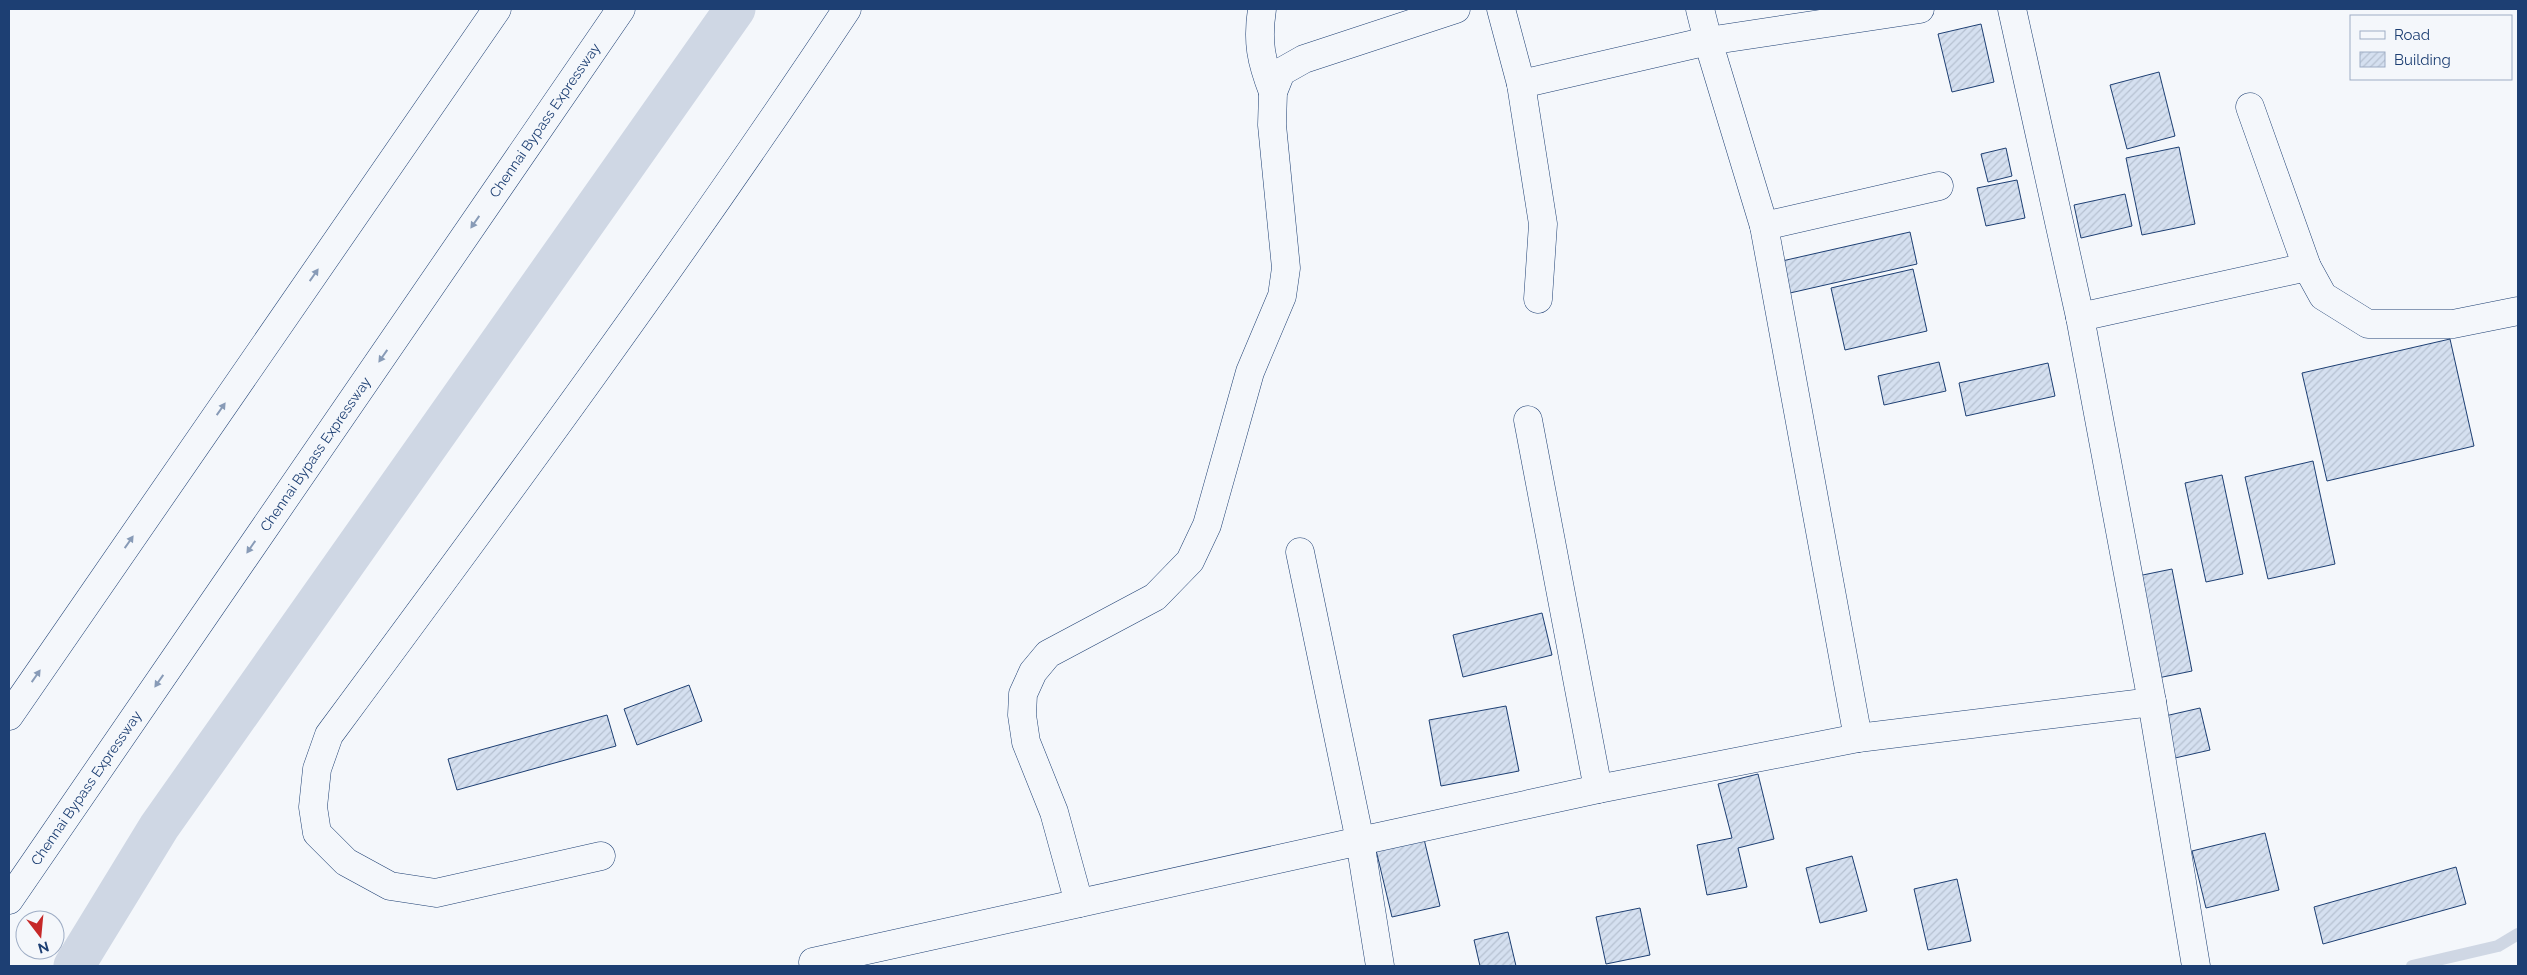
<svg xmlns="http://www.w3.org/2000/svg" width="2527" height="975" font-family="Raleway,sans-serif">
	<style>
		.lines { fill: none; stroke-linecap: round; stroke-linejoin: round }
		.stream { stroke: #cfd7e4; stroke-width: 12 }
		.canal { stroke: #cfd7e4; stroke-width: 41 }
		.building { fill: url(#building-hatch); stroke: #1d3f73 }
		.minor-casing { stroke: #1d3f73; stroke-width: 29 }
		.highway-casing { stroke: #1d3f73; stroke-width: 29 }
		.minor { stroke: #f4f7fb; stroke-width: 28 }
		.highway { stroke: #f4f7fb; stroke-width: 28 }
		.oneway { fill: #889bb7 }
		.labels { text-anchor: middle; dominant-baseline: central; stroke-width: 4; stroke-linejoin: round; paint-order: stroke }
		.street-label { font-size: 14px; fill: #1d3f73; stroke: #f4f7fb }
	</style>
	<defs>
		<pattern id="building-hatch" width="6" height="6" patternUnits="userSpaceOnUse" patternTransform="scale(1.25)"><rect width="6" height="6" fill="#d5e0f0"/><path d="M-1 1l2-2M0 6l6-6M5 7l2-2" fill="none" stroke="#b6c1d1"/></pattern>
	</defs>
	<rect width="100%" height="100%" fill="#f4f7fb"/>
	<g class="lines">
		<path class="stream" d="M2412,966l86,-20 20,-12"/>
		<path class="canal" d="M74,966l85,-139 576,-818"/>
	</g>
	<g class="building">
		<path d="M1981,24l13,58 -42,10 -14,-58z"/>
		<path d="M2159,72l16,64 -48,13 -17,-64z"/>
		<path d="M2179,147l16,77 -53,11 -16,-77z"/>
		<path d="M2006,148l6,28 -24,6 -7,-28z"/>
		<path d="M2017,180l8,38 -39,8 -9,-38z"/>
		<path d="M2125,194l7,32 -51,12 -7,-33z"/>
		<path d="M1910,232l7,32 -127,29 -8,-32z"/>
		<path d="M1913,269l14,62 -82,19 -14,-62z"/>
		<path d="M2450,339l24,107 -147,35 -25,-108z"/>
		<path d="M1939,362l7,29 -62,14 -6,-29z"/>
		<path d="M2048,363l7,33 -89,20 -7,-33z"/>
		<path d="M2313,461l22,103 -67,15 -23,-102z"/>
		<path d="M2222,475l21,99 -37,8 -21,-99z"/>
		<path d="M2172,569l20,102 -39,8 -20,-102z"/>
		<path d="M1542,613l10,42 -89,22 -10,-42z"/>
		<path d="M689,685l13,36 -65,24 -13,-36z"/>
		<path d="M1506,706l13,65 -78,15 -12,-66z"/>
		<path d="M2200,708l10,42 -35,8 -10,-42z"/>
		<path d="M607,715l9,31 -159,44 -9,-31z"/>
		<path d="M1758,774l16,65 -36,9 9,39 -40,8 -10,-50 35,-7 -14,-54z"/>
		<path d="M2265,833l14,57 -73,18 -14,-57z"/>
		<path d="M1424,839l16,67 -48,11 -16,-67z"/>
		<path d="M1852,856l15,55 -47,12 -14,-55z"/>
		<path d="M2456,867l10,37 -143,40 -9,-37z"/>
		<path d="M1957,879l14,62 -43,9 -14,-61z"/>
		<path d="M1640,908l10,47 -44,9 -10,-47z"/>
		<path d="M1508,932l8,34h-36l-6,-26z"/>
	</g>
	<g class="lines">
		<defs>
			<g id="minor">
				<path d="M1262,9c-5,33 -1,52 11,83"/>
				<path d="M1501,9l20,75 22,140 -5,75"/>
				<path d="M2012,9l68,308 72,385 44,264"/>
				<path d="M1521,84l187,-43 -8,-32"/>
				<path d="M2250,107l57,160 16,29 45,28h85l65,-13"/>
				<path d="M1764,226l175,-40"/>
				<path d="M2080,317l227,-50"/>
				<path d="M1528,420l70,369"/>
				<path d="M1300,552l60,289 238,-52 260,-51 294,-36"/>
				<path d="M1858,738l-94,-512 -56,-185 212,-32"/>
				<path d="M601,856l-165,37 -46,-7 -44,-24 -29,-29 -4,-26 4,-38 12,-34c177,-239 354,-479 518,-726"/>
				<path d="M1079,903l-25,-91 -28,-70 -4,-27 1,-21 10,-22 15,-18 107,-57 35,-36 17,-36 43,-153 32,-76 4,-28 -14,-143 1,-33 8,-20 23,-13 152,-50"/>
				<path d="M813,962l547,-121 20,125"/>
			</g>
			<g id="highway">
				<path d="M9,716l488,-707"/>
				<path id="s1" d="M9,900l612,-891"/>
			</g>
		</defs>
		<use href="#minor" class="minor-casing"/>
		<use href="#highway" class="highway-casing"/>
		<use href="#minor" class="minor"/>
		<use href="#highway" class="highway"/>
	</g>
	<defs><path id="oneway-solid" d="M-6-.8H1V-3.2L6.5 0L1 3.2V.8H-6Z" transform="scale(1.25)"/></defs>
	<g class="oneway">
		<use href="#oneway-solid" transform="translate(475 222) rotate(125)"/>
		<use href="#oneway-solid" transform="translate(314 275) rotate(-55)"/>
		<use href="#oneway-solid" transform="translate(383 356) rotate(125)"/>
		<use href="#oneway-solid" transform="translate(221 409) rotate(-55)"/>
		<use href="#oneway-solid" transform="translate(129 542) rotate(-55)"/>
		<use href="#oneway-solid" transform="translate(251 547) rotate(125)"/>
		<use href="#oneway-solid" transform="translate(36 676) rotate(-55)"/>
		<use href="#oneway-solid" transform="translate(159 681) rotate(125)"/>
	</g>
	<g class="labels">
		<g class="street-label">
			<text stroke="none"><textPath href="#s1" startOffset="946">Chennai Bypass Expressway</textPath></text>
			<text stroke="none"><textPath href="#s1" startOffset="541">Chennai Bypass Expressway</textPath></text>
			<text stroke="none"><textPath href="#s1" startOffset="136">Chennai Bypass Expressway</textPath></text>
		</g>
	</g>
	<rect width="2527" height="975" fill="none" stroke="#1d3f73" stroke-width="20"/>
	<rect x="2350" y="15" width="162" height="65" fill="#f4f7fb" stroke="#9eadc5"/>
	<rect x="2360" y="31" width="25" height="8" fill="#f4f7fb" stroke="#9eadc5"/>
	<text x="2394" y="40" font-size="15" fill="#1d3f73">Road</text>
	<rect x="2360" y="52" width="25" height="15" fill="url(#building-hatch)" stroke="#9eadc5"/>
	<text x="2394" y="65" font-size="15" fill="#1d3f73">Building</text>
	<g transform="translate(40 935) rotate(164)"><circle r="24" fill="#f4f7fb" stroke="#9eadc5"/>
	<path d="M0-4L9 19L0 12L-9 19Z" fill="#c62828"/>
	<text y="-8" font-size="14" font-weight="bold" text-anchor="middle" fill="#1d3f73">N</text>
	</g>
</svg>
